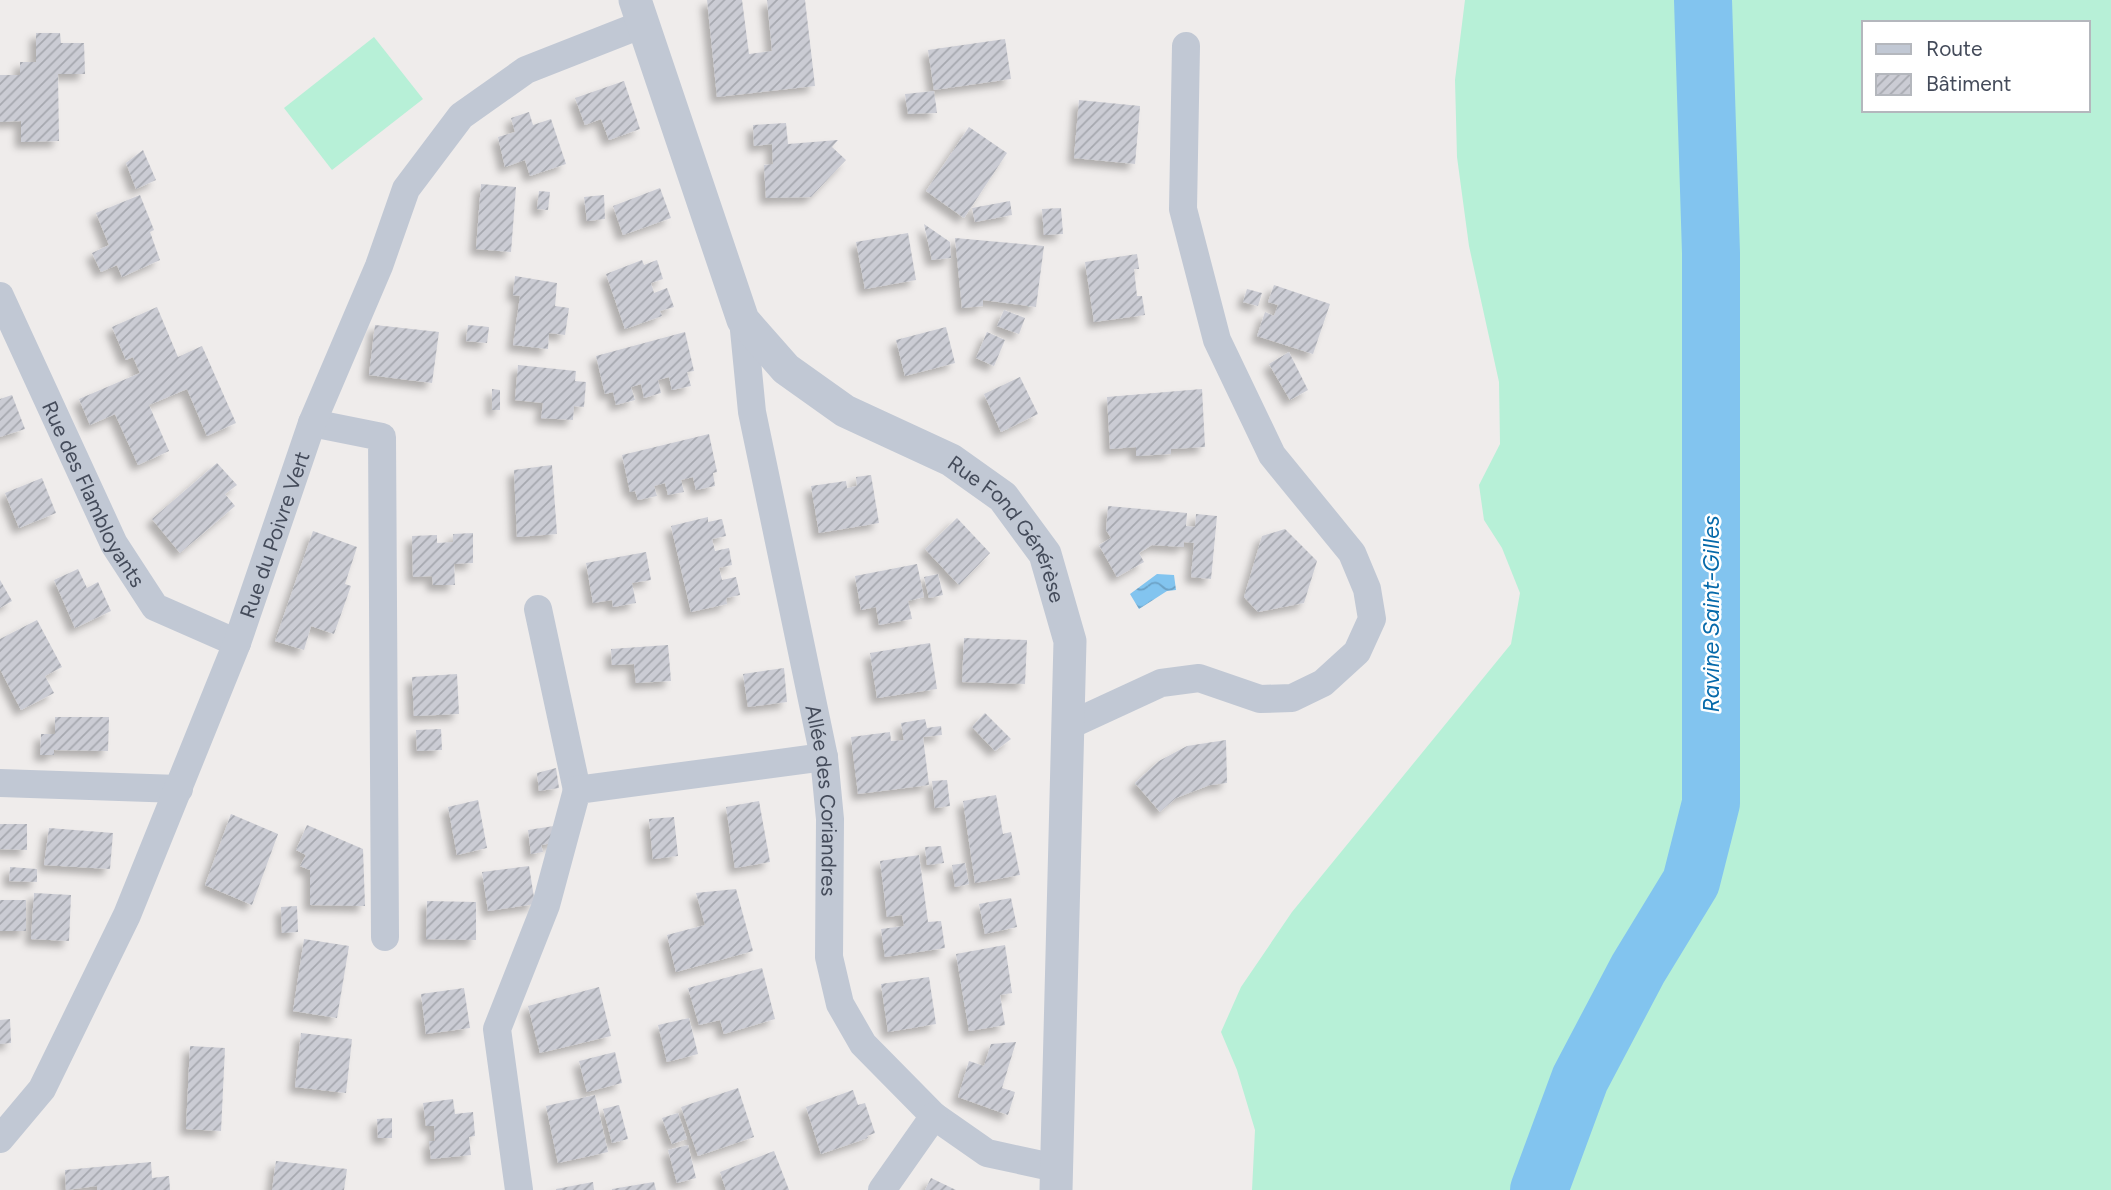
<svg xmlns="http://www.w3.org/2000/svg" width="2111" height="1190" font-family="Figtree,sans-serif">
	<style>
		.grass { fill: #b7f0d7; fill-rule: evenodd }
		.water { fill: url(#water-waves) }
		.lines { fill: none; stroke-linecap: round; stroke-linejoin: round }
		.river { stroke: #82c4ef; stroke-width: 58 }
		.building { fill: url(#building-hatch); filter: url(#shadow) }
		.minor { stroke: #c1c8d4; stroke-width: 28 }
		.tertiary { stroke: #c1c8d4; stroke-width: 33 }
		.labels { text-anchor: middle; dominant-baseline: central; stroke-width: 5; stroke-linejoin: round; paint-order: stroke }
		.street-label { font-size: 21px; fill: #444b5a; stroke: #fff }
		.water-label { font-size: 23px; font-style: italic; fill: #066aaa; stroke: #fff }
	</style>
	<defs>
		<pattern id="water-waves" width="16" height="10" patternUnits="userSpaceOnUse" patternTransform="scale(1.75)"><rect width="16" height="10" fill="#82c4ef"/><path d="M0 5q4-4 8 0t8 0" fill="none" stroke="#6ca1c5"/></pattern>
		<pattern id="building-hatch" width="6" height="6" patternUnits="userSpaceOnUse" patternTransform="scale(1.75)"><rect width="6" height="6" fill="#cbccd4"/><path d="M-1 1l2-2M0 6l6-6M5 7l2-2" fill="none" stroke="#a6a8af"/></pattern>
		<filter id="shadow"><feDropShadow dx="-6" dy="6" stdDeviation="3.5" flood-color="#0004"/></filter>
	</defs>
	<rect width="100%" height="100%" fill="#efeceb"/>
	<g class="grass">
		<path d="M1465,0h646v1190h-859l3,-60 -18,-60 -16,-38 20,-45 51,-75 219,-268 9,-51 -18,-45 -18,-28 -5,-35 21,-41 -1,-62 -30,-136 -12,-89 -2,-77zM1864,23h224v87h-224z"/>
		<path d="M374,37l49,62 -91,71 -48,-62z"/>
	</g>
	<path class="water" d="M1157,574l17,1 2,15 -9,1 -28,18 -9,-15z"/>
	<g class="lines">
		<path class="river" d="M1539,1190l41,-111 58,-110 53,-87 20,-79v-550l-8,-253"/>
	</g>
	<g class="building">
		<path d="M707,0h35l7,54 23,-3 -5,-51h38l10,86 -98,11z"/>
		<path d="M36,33h24l1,10h23l1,31h-27l1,67 -38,1v-21l-21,1v-47h20v-13h16z"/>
		<path d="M1005,39l6,40 -77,11 -6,-40z"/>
		<path d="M624,81l16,48 -31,11 -8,-21 -16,6 -10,-27z"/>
		<path d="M934,91l3,22 -29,1 -3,-20z"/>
		<path d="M1079,100l61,6 -5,58 -61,-6z"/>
		<path d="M529,112l4,13 18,-6 15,45 -36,12 -5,-16 -20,7 -7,-30 17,-5 -4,-14z"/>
		<path d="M786,123l2,21 50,-4 -6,7 14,13 -35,37 -45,1 -2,-33 9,-1 -1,-20 -18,2 -1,-21z"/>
		<path d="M969,127l38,26 -43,65 -38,-27z"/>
		<path d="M143,150l13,30 -20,9 -10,-26z"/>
		<path d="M481,184l35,3 -5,65 -35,-3z"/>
		<path d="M660,188l11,30 -48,17 -10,-29z"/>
		<path d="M539,191l11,1 -2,18 -11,-1z"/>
		<path d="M140,195l14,35 -4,2 10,28 -38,17 -5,-12 -16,7 -9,-19 17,-8 -13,-32z"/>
		<path d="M604,195l1,24 -18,2 -3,-24z"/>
		<path d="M1010,201l2,14 -37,7 -3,-14z"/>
		<path d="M1061,208l2,26 -19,1 -2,-26z"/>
		<path d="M924,224l26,18 1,16 -19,2z"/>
		<path d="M908,233l8,47 -51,9 -9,-47z"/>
		<path d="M955,238l89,8 -8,61 -53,-7v6l-21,2z"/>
		<path d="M1137,254l2,15h-5l3,27h5l3,19 -51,7 -9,-60z"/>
		<path d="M642,260l2,5 13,-5 6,19 -12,4 3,10 13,-5 7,19 -14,4 2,5 -37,13 -19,-55z"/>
		<path d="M515,276l42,7 -2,23 14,2 -4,27 -16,-2 -1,16 -35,-4 7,-49 -7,-1z"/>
		<path d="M1274,285l56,19 -17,50 -56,-18 8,-24 9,4 4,-11 -10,-3z"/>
		<path d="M1247,289l15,4 -4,13 -15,-4z"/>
		<path d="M157,307l21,50 24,-11 34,77 -29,13 -20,-47 -38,16 20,46 -31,14 -23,-51 -25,11 -11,-26 61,-26 -7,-16 -7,3 -14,-33z"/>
		<path d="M1004,310l21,8 -6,16 -22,-8z"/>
		<path d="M375,325l64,7 -7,51 -63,-8z"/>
		<path d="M468,325l21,2 -2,16 -21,-2z"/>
		<path d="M946,327l9,36 -50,13 -9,-36z"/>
		<path d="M685,332l9,39 -7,1 4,14 -19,4 -3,-13 -11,3 3,13 -17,5 -3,-14 -10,3 4,13 -19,5 -3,-13 -8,2 -9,-38z"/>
		<path d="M987,332l18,8 -11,26 -18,-8z"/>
		<path d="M1289,352l19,38 -18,10 -21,-36z"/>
		<path d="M518,365l58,6 -1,10 11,1 -2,25 -10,-1 -1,14 -32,-2 2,-15 -28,-3z"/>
		<path d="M1020,377l18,37 -37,18 -17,-38z"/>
		<path d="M492,389l8,1v20h-8z"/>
		<path d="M1202,389l3,58 -34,2v5l-35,2v-9l-26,2 -3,-52z"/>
		<path d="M12,395l13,34 -25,8v-38z"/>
		<path d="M709,434l8,38 -4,1 2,13 -19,4 -3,-13 -12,3 3,12 -16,3 -3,-12 -11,3 3,10 -19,4 -3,-9 -5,1 -8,-37z"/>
		<path d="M217,463l20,22 -12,9 10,12 -55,47 -28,-34z"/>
		<path d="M552,465l5,69 -40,3 -3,-67z"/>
		<path d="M871,475l8,48 -60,10 -8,-47 35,-5 1,7 10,-2 -1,-9z"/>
		<path d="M42,478l14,35 -37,15 -14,-35z"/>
		<path d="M1108,506l79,7 -1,13 9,1 1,-13 21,2 -6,63 -20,-2 3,-34 -10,-1v5l-32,-2 -13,8 5,9 -27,15 -18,-32 12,-7 -5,-8z"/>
		<path d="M708,517v5l14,-3 4,17 -14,3 3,12 14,-3 3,17 -13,3 3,12 14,-3 4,18 -14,3 1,6 -36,8 -20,-86z"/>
		<path d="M957,518l33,35 -31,32 -34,-36z"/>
		<path d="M1285,529l32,32 -13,42 -46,9 -14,-15 18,-61z"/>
		<path d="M313,531l44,16 -12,37 6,2 -17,48 -23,-8 -7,24 -29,-9z"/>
		<path d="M473,533v30l-19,1 1,21h-22l-1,-9 -19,1 -1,-41 25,-1v8l16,-1v-8z"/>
		<path d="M646,552l5,28 -19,3 4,20 -23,4 -1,-7 -19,3 -7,-40z"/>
		<path d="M917,564l7,33 -16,4 4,18 -33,6 -3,-18 -15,3 -6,-34z"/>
		<path d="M78,569l9,19 11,-6 13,29 -36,17 -21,-48z"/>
		<path d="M938,574l5,21 -14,3 -5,-21z"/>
		<path d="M0,580l12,21 -12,7z"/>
		<path d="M37,620l25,47 -17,9 9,17 -33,17 -21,-41v-30z"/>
		<path d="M964,638l63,2 -2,44 -63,-2z"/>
		<path d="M930,643l7,46 -60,9 -7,-45z"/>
		<path d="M668,645l3,36 -35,2 -2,-19 -22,1 -1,-16z"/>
		<path d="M784,668l3,34 -39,5 -5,-33z"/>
		<path d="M457,674l2,40 -45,2 -2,-39z"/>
		<path d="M985,713l26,26 -16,12 -23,-24z"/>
		<path d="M55,717h54l-1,34 -54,-1v5h-14l1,-21h14z"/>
		<path d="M925,719l2,9 14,-2 1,9 -19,2 6,48 -71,9 -7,-57 39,-5 1,9 13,-1 -3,-17z"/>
		<path d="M441,729l1,21 -25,1 -1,-21z"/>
		<path d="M1226,740l1,43 -17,2 -34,13 -16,14 -25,-29 24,-22 28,-15z"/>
		<path d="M556,768l3,20 -20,3 -2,-18z"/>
		<path d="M947,780l3,26 -15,2 -3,-27z"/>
		<path d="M996,795l7,39 8,-2 9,43 -45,8 -12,-82z"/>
		<path d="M478,800l9,48 -30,7 -9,-48z"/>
		<path d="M759,801l11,61 -35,6 -9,-61z"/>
		<path d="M231,814l47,20 -26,71 -47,-20z"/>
		<path d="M674,817l4,39 -25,3 -4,-40z"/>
		<path d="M0,824h27v26l-27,-1z"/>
		<path d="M307,825l56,24 2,57 -55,-1v-35l-10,-4 6,-11 -10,-5z"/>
		<path d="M554,826l3,16 -16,3 2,7 -12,2 -3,-24z"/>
		<path d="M49,828l64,5 -3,36 -66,-4z"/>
		<path d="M941,846l3,17 -17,2 -2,-18z"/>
		<path d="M919,855l9,67 13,-1 4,27 -60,9 -4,-28 23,-3 -2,-11 -15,2 -7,-56z"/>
		<path d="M965,863l4,21 -14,3 -3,-22z"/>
		<path d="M529,866l6,38 -47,7 -6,-39z"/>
		<path d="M10,867l27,2v13l-28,-1z"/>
		<path d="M736,889l17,62 -77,21 -9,-37 38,-10 -9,-32z"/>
		<path d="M34,893l37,2 -2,46 -38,-2z"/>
		<path d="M1011,898l6,29 -32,7 -6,-30z"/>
		<rect x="0" y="900" width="26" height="31"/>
		<path d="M427,901l49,1v38l-50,-1z"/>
		<path d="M297,906l1,26 -16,1 -1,-26z"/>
		<path d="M304,939l45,7 -12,72 -44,-7z"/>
		<path d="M1005,945l7,48 -12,2 5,30 -36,6 -13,-77z"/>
		<path d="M762,968l13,51 -51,15 -4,-14 -21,5 -11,-37z"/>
		<path d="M929,977l7,47 -48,8 -7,-48z"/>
		<path d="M599,987l12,49 -71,17 -12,-47z"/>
		<path d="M464,988l6,40 -44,6 -5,-40z"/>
		<path d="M689,1018l9,36 -31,8 -9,-37z"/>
		<path d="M10,1019l1,24 -11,1v-24z"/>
		<path d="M301,1033l51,6 -6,54 -51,-6z"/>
		<path d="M1016,1042l-14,46 13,4 -7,23 -50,-18 11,-36 15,5 7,-22z"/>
		<path d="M190,1046l35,2 -4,83 -35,-2z"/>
		<path d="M615,1052l7,31 -35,9 -8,-31z"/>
		<path d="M738,1088l16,49 -56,19 -17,-49z"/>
		<path d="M853,1090l5,15 7,-2 10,30 -8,3 1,2 -47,16 -15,-47z"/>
		<path d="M595,1095l13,57 -50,11 -12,-57z"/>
		<path d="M453,1099l2,15 18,-2 2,24 -6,1 2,18 -40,4 -2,-18h6l-1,-15h-8l-3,-23z"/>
		<path d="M619,1105l9,34 -16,4 -9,-34z"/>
		<path d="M678,1113l9,26 -15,5 -10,-26z"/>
		<path d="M392,1118v20h-14l-1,-19z"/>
		<path d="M688,1145l8,33 -19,5 -9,-33z"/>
		<path d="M774,1151l15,39h-63l-6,-18z"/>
		<path d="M276,1161l71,8 -3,21h-72z"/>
		<path d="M151,1162l1,16 17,-2 1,14h-73v-4l-31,4 -1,-20z"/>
		<path d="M931,1178l25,12h-31z"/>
		<path d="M593,1182l1,8h-38v-1z"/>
		<path d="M654,1182l2,8h-44v-1z"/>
	</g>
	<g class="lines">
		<g class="minor">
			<path id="s1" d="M0,296l114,248 41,63 82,36"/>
			<path id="s2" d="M743,320l9,92 72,345 6,62 -1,138 11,47 23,40 71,72 53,37 69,15"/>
			<path d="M312,423l70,14 3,500"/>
			<path d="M538,609l39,181"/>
			<path d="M1070,725l91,-42 38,-5 61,21 32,-1 31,-15 34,-31 15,-33 -5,-30 -15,-36 -80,-98 -55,-115 -34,-131 3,-163"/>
			<path d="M0,783l179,6"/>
			<path id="s3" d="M0,1139l42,-50 85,-174 110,-272 75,-220 67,-157 27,-77 55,-73 65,-46 117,-46"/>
			<path d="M519,1190l-22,-161 49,-124 31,-115 247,-33"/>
			<path d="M882,1190l52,-74"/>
		</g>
		<path class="tertiary" id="s4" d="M635,0l108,320 43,49 59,42 106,49 52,37 42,57 25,87 -14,549"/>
	</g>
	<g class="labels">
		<g class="street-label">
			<text stroke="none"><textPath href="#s1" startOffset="219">Rue des Flambloyants</textPath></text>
			<text stroke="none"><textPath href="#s4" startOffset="684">Rue Fond Générèse</textPath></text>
			<text stroke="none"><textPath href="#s3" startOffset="667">Rue du Poivre Vert</textPath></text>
			<text stroke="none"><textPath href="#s2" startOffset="488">Allée des Coriandres</textPath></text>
		</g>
		<g class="water-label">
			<text transform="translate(1711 614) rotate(-90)">Ravine Saint-Gilles</text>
		</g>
	</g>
	<rect x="1862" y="21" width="228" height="91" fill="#ffffff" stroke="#b4b7bd" stroke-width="2"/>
	<rect x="1876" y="44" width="35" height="10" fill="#c1c8d4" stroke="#b4b7bd" stroke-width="2"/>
	<text x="1926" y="56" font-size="21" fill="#444b5a">Route</text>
	<rect x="1876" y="74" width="35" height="21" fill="url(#building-hatch)" stroke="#b4b7bd" stroke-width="2"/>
	<text x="1926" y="91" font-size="21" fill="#444b5a">Bâtiment</text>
</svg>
